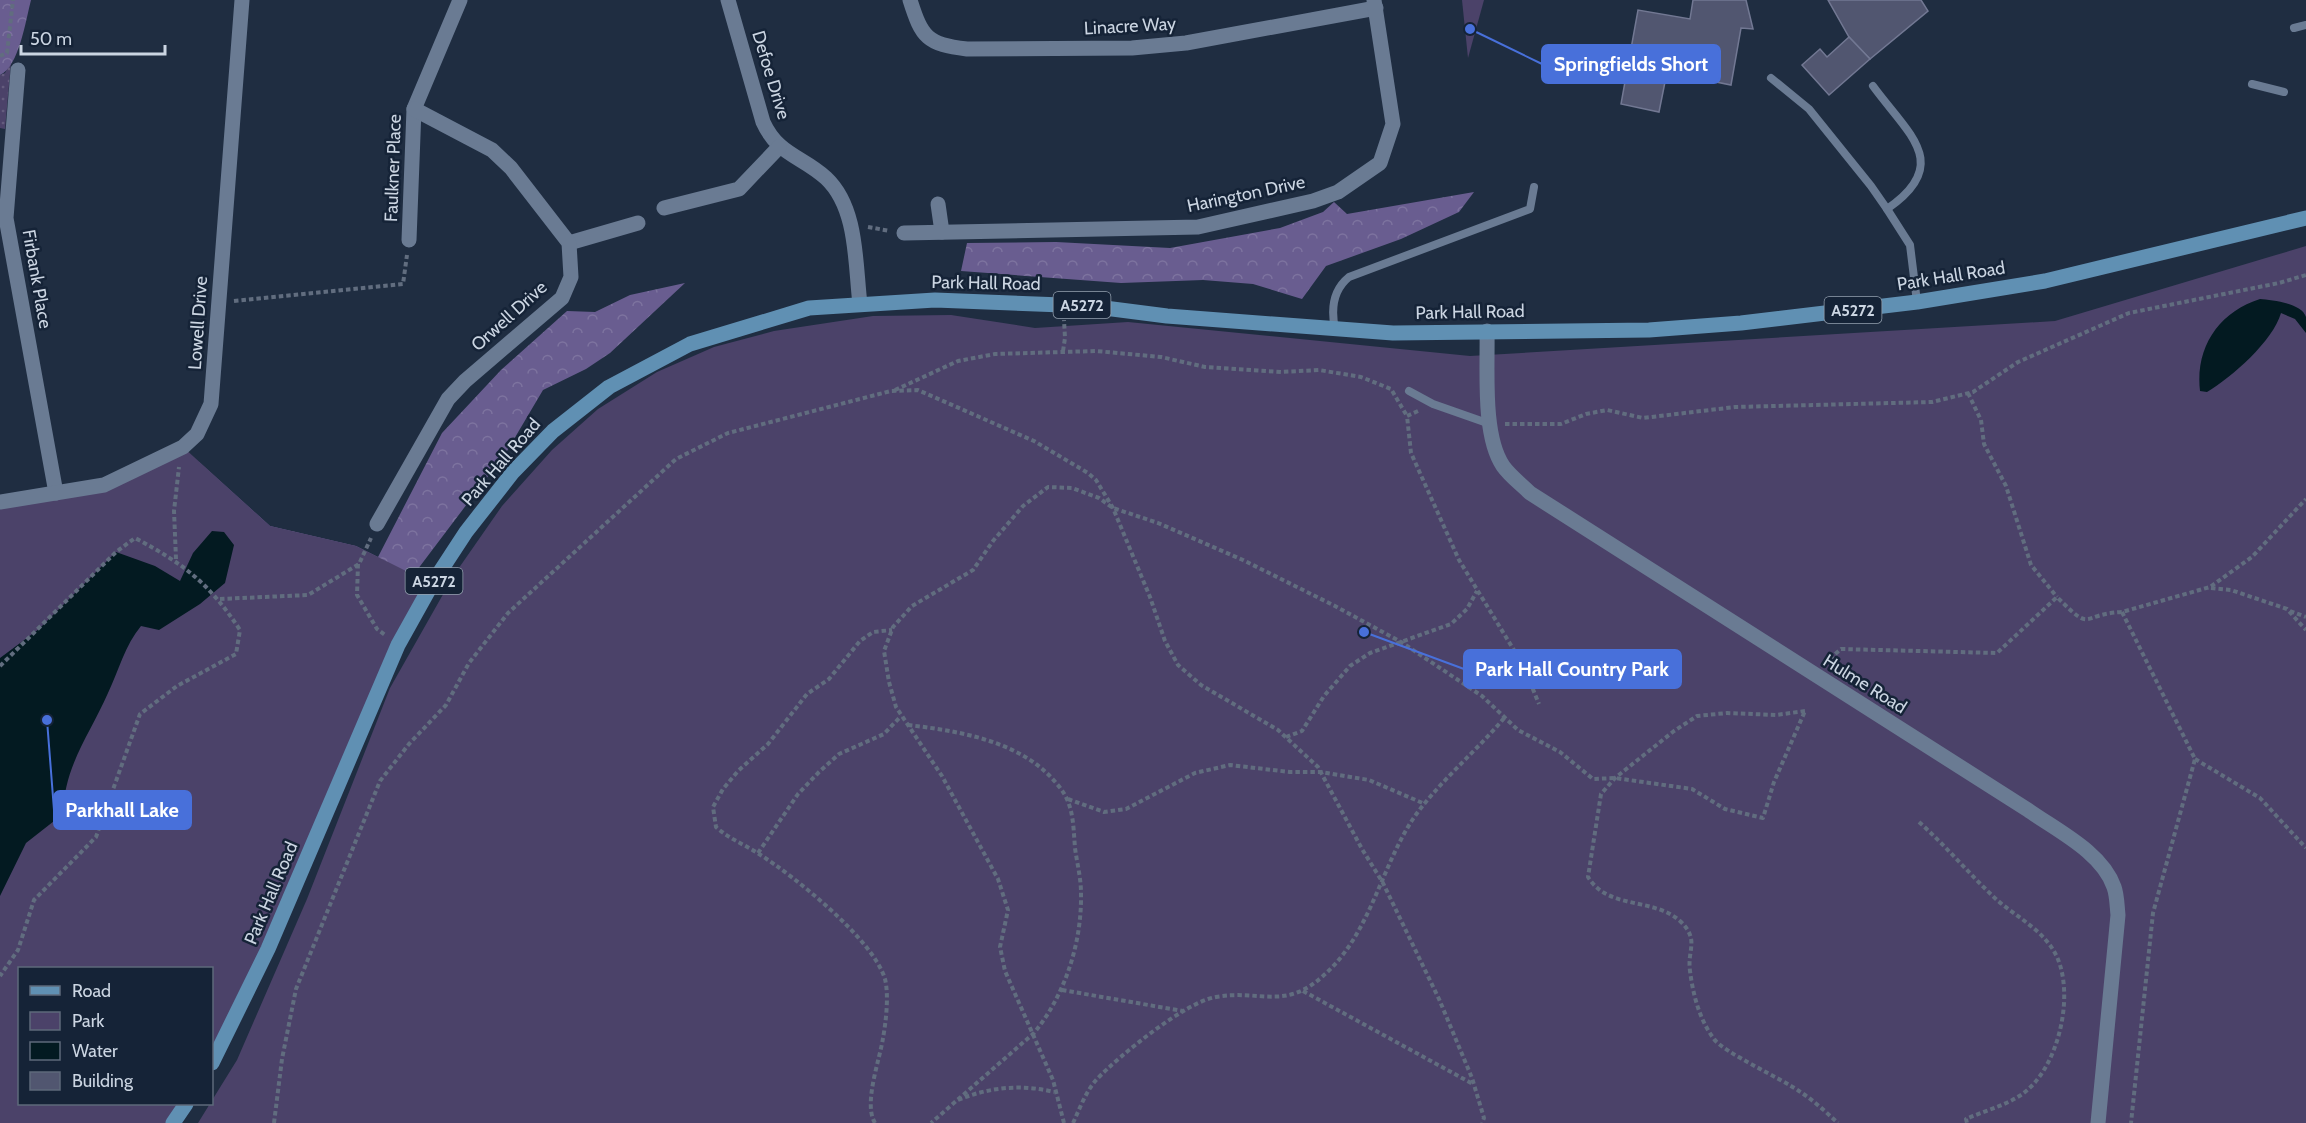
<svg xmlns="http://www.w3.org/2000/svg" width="2306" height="1123" font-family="Cabin,sans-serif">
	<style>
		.grass { fill: url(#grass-dots) }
		.forest { fill: url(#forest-crowns) }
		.green { fill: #4b4269 }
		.water { fill: #031a21 }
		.building { fill: #515670; stroke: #727893; stroke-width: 1.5 }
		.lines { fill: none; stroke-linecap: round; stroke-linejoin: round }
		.path { stroke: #616d7f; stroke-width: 4; stroke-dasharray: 4.5 3; stroke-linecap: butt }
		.service { stroke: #6a7b93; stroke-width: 8 }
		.minor { stroke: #6a7b93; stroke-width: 15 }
		.primary { stroke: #6090b3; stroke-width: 15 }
		.labels { text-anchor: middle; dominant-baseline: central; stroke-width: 5; stroke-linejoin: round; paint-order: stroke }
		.shield { fill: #152337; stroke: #94a0af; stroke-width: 1.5 }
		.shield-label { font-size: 16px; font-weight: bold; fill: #cbd5e2 }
		.street-label { font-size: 18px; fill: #cbd5e2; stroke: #152337 }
		.leader { fill: none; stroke: #4870da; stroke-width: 2 }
		.callout-dot { fill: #4870da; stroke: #152337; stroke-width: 2 }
		.callout { fill: #4870da; stroke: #4870da; stroke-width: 2 }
		.callout-label { font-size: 20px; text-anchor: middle; font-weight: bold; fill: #fff }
	</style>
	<defs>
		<pattern id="grass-dots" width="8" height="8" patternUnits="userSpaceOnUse" patternTransform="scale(1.5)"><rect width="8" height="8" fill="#4b4269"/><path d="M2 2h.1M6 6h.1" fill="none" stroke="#645c7e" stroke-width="1.8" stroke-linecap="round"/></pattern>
		<pattern id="forest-crowns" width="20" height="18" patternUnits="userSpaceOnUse" patternTransform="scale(1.5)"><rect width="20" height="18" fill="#695d90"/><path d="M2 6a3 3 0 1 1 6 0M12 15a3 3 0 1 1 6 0" fill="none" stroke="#7d739f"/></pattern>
	</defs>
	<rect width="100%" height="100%" fill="#1f2d41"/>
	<path class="grass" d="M11,62l-6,67 -5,-1v-53l5,-2z"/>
	<g class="forest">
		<path d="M0,0h31c-5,19 -12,67 -31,75z"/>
		<path d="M1474,192l-15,20 -58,27 -75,27 -24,33 -49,-15 -50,-4 -82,3 -160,-12 6,-28 89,-1 114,6 110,-20 43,-16 11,-10 13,12z"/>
		<path d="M685,283l-75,70 -24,16 -43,21 -36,61 -111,147 -184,370h-192l-20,-72 199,-434 71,64 86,20 22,11 64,-124 59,-63 66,-59 28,1 35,-17z"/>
	</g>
	<g class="green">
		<path d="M1462,0h22l-16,58z"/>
		<path d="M2306,246v877h-2108l39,-63 70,-161 83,-211 64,-113 48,-69 50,-56 46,-41 59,-37 57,-25 60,-16 99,-15 78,-1 84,13 93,-6 342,34 585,-35z"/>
		<path d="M183,447l87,79 86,20 76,38 -220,479v-95h-192v136h166l-13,19h-173v-621l104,-17z"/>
	</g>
	<g class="water">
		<path d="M2260,299c12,1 42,4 46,18 0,4 0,11 0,16l-11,-14 -14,-6c-8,28 -49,64 -74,79l-7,-1c-5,-44 19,-79 60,-92z"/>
		<path d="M212,531l12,1 10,13 -9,38 -25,21 -41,26 -18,-4c-16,19 -22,44 -33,67 -18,41 -44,73 -45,121l-37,29 -26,53v-238l39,-29 77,-77 39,14 25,15 13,-28z"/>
	</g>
	<g class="building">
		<path d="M1693,0h53l7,29 -12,-1 -10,57 -64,-13 -8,40 -38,-8 17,-94 52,9z"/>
		<path d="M1828,0h93l7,11 -58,48 -21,-22z"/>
		<path d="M1849,37l21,22 -41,36 -27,-30 18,-16 7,8z"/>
	</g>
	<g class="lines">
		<g class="path">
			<path d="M0,56l7,-3 6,-53"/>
			<path d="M868,227l22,4"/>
			<path d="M234,301l169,-17 4,-29"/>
			<path d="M1063,351l2,-13 -1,-18"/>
			<path d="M895,390l63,-29 37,-7 101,-3 65,6 44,10 76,5 38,-2 42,7 30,12 16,27"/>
			<path d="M1968,393l13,27 3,24 22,42 25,79 26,32"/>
			<path d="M1418,411l-11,5 4,37 48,107 64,105 16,39"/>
			<path d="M1505,424h56l25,-10 21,-4 36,8 92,-11 197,-5 41,-10 45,-30 111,-49 150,-30 27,-8"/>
			<path d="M176,559l-2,-48 5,-44"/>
			<path d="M358,564l-1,31 20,34 8,6"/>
			<path d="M2211,588l20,2 56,19 19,21"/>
			<path d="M220,599l88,-4 51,-31 12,-26"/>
			<path d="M2290,611l16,6"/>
			<path d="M2122,612l73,147 -42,154 -22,210"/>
			<path d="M1824,664l17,-15 156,4 60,-56c37,37 22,17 65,15l88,-25 42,-30 54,-58"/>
			<path d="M0,666l116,-114 19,-14c49,26 74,45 105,92l-4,24 -59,32 -37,28 -44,123 -62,63 -16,50 -18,26"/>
			<path d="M1805,711l-29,4 -49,-2 -30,3 -23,15 -59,47 -14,16 -13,83c20,33 65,20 92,44 20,19 7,28 10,50 3,23 9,48 24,68 9,13 68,40 85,52 14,9 27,21 39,32"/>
			<path d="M908,725c51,6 114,16 149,59 17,19 16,40 18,64 2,15 6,30 6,45 1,50 -16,102 -47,140l-103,90"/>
			<path d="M1286,737l16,-6 22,-35 26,-30 20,-13 81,-29 16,-15 10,-18"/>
			<path d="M2195,759l65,39 46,50"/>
			<path d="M1068,799l36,13 22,-3 69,-36 35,-8 60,7h31l48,8 56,24"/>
			<path d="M1919,822c28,25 51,53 78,78 21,18 48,31 60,57 18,40 1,113 -36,138 -17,11 -37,16 -55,24l1,4"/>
			<path d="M758,853l40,-59 21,-22 20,-18 45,-20 17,-18"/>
			<path d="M1062,990l121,21"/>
			<path d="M1303,991l170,93"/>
			<path d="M958,1100c31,-13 64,-16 96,-8"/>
			<path d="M274,1123l8,-64 14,-70 84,-208 29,-37 37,-39 23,-42 39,-50 168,-154 52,-26 163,-42 27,-1 116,51 54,32 8,7 17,28 37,89 15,44 13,24 23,20 77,45 40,37 44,82 21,34 56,116 33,79 12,40 -2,5"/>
			<path d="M875,1123c-12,-19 5,-64 8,-85 3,-16 6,-43 2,-59 -12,-40 -91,-103 -126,-125 -15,-10 -30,-15 -43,-27l-3,-20 10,-18 15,-18 30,-27 39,-50 22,-15 31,-38 13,-9 19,-2"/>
			<path d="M1064,1123l-11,-43 -48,-109 -5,-24 8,-37 -10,-31 -56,-103 -46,-69 -7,-25 -5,-31 9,-24 19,-21 61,-36 20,-29 30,-35 25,-19 24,1 27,10 14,10 45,15 85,37 92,46 66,36 81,54 36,34 42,22 33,27 22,-1 77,11 33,20 38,9 11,-36 31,-71"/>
			<path d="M1073,1123c7,-15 13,-32 24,-44 22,-23 88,-77 119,-82 44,-8 68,14 107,-21 46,-40 57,-105 88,-154 25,-38 64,-69 94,-105"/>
		</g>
		<g class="service">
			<path d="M2294,28l12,-3"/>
			<path d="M1771,78l38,31 62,77 16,23 23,36 7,57"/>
			<path d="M2252,84l32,8"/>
			<path d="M1873,86c35,48 80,78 14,123"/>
			<path d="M1335,329c-4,-19 -2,-39 14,-52l181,-68 4,-22"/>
			<path d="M1409,391l24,13 57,20"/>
		</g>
		<g class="minor">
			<path d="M728,0l35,122c15,33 39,34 63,56 32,30 29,86 34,126"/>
			<path d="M910,0c12,38 17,44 57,49l165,-1 54,-5 190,-35"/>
			<path d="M18,70l-12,148 50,275"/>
			<path d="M938,204l4,28"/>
			<path d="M664,208l75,-19 40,-42"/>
			<path d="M904,233l294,-6 115,-26 25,-9 42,-29 13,-39 -19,-124"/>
			<path d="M409,240l5,-131 46,-109"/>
			<path d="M569,243l69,-20"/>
			<path d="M1487,331c1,37 -5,104 16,135 7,10 18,18 27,27l498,317c28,20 74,42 86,77 3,8 3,19 4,28l-20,208"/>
			<path d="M0,502l104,-17 79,-38 14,-13 14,-30 31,-404"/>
			<path d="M377,524l71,-125 17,-18 97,-83 9,-21 -2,-34 -58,-75 -19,-18 -78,-41"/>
		</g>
		<g class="primary">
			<path d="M212,1063l56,-114 130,-304 34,-61 34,-52 47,-60 40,-41 56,-44 81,-43 119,-36 126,-8 154,6 78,10 226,17 256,-3 92,-7 176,-21 128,-21 261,-63"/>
			<path d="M173,1123l13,-19"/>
		</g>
	</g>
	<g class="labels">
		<g class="shield">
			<rect x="1053.5" y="292" width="57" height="26" rx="4.5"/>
			<rect x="1824.5" y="297" width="57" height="26" rx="4.5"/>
			<rect x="405.5" y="568" width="57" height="26" rx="4.5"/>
		</g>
		<g class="shield-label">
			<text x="1082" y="305">A5272</text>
			<text x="1853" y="310">A5272</text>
			<text x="434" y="581">A5272</text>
		</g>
		<g class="street-label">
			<text transform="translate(1130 26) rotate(-3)">Linacre Way</text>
			<text transform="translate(771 75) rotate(73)">Defoe Drive</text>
			<text transform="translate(393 168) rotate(-88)">Faulkner Place</text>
			<text transform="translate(1246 194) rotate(-12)">Harington Drive</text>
			<text transform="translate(1951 276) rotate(-9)">Park Hall Road</text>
			<text transform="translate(37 279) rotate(80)">Firbank Place</text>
			<text transform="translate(986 283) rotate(1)">Park Hall Road</text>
			<text transform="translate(1470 312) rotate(-1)">Park Hall Road</text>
			<text transform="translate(509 316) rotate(-42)">Orwell Drive</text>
			<text transform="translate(198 323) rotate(-86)">Lowell Drive</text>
			<text transform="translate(501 462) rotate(-49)">Park Hall Road</text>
			<text transform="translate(1865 684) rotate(32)">Hulme Road</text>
			<text transform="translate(271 893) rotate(-67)">Park Hall Road</text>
		</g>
	</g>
	<path class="leader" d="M1470 29L1542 64M1364 632L1464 669M47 720L54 810"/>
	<g class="callout-dot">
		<circle cx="1470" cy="29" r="6"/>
		<circle cx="1364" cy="632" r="6"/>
		<circle cx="47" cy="720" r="6"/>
	</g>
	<g class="callout">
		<rect x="1542" y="45" width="178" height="38" rx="6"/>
		<rect x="1464" y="650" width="217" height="38" rx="6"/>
		<rect x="54" y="791" width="137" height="38" rx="6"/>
	</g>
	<g class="callout-label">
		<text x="1631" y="71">Springfields Short</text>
		<text x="1572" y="676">Park Hall Country Park</text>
		<text x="122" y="817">Parkhall Lake</text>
	</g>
	<rect x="18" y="967" width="195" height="138" fill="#152337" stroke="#5e6a7b" stroke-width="1.5"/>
	<rect x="30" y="986" width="30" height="9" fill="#6090b3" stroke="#5e6a7b" stroke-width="1.5"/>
	<text x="72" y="997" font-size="18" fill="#cbd5e2">Road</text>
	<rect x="30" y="1012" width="30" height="18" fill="#4b4269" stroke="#5e6a7b" stroke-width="1.5"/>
	<text x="72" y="1027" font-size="18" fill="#cbd5e2">Park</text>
	<rect x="30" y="1042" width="30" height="18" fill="#031a21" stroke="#5e6a7b" stroke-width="1.5"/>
	<text x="72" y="1057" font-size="18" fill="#cbd5e2">Water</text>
	<rect x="30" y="1072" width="30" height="18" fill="#515670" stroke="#5e6a7b" stroke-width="1.5"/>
	<text x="72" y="1087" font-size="18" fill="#cbd5e2">Building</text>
	<path d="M21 45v9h144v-9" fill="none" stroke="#cbd5e2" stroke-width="3"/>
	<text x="30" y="45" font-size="18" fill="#cbd5e2" stroke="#152337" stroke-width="4.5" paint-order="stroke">50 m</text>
</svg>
